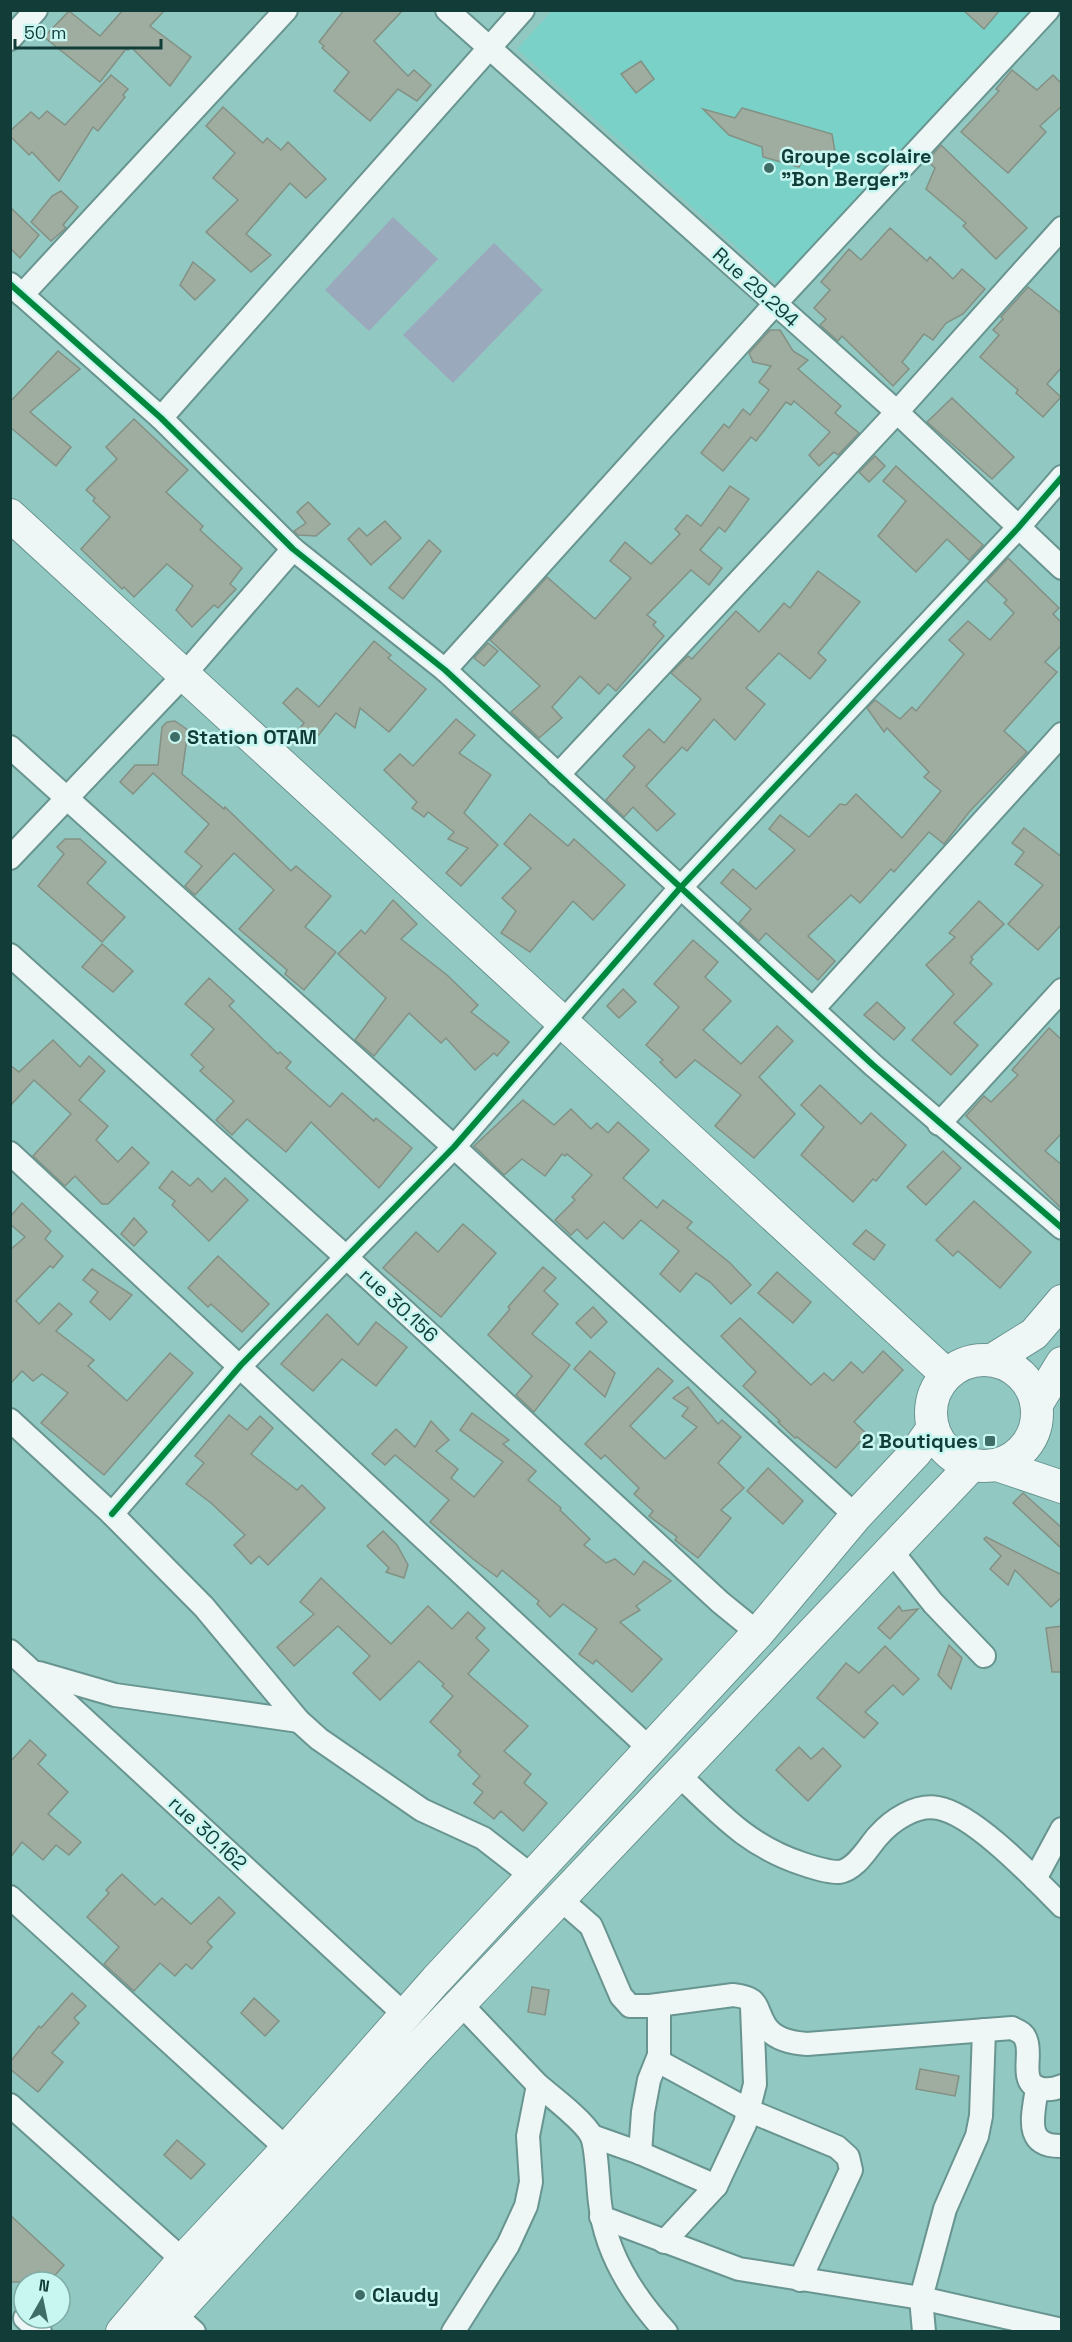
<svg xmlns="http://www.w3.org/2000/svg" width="1072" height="2342" font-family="'Space Grotesk',sans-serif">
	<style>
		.built { fill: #7ad1c8 }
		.green { fill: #9ba9bd }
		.building { fill: #9fada0; stroke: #839184; stroke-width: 1.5 }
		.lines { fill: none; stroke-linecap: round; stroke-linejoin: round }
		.street-casing { stroke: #689590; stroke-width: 26 }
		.secondary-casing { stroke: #689590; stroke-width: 34 }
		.street { stroke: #eff7f6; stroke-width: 22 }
		.secondary { stroke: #eff7f6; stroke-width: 32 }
		.cycleway-casing { stroke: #c8f6f0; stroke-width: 10 }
		.cycleway { stroke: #00873e; stroke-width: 6 }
		.poi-dot { fill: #3e6d68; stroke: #c8f6f0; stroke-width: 2 }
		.labels { text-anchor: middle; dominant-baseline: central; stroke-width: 5; stroke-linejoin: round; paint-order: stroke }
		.poi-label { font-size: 20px; font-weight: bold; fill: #113c38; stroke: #c8f6f0; text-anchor: start }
		.street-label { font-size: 20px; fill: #113c38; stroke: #c8f6f0 }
	</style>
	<rect width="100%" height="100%" fill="#92c8c2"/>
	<path class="built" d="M552,11h480l-251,276 -264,-238z"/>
	<g class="green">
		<path d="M393,217l45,42 -69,72 -44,-41z"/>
		<path d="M494,243l49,47 -90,93 -50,-48z"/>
	</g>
	<g class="building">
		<path d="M123,10h42l-15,16 41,31 -21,29 -39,-39 -3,3 -2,-1 -26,33 -56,-45 25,-26 31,25z"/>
		<path d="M344,10h59l-29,31 34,35 6,-6 17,15 -14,16 -19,-12 -28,32 -36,-30 15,-19 -27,-24 2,-2 -5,-4z"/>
		<path d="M963,10h37l-16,19z"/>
		<path d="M641,61l13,18 -18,14 -15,-19z"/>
		<path d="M1012,70l25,20 16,-15 9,9v22l-22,20 6,6 -38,41 -47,-41 38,-41 -3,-2z"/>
		<path d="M111,75l17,14 -5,6 2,2 -27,34 -5,-4 -34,54 -27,-29 -3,3 -19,-19v-5l21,-19 8,7 8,-8 18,14z"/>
		<path d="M223,107l40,36 4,-5 14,12 7,-8 38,37 -20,19 -16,-15 -44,51 25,21 -20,17 -45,-40 32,-32 -25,-22 22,-25 -29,-27z"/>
		<path d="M742,108l90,26 4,24 -34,3 -3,6 -36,-10 -1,-10 -33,-12 -26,-26 32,9z"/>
		<path d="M941,145l86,83 -31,31 -33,-33 3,-3 -40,-34 9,-21 -8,-7z"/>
		<path d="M61,191l17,16 -15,18 3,3 -15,13 -20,-19 21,-26z"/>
		<path d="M10,207l29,28 -19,23 -10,-10z"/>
		<path d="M890,228l37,33 3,-4 23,22 9,-10 23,20 -22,25 -17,9 -13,17 -9,-6 -22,28 7,7 -16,17 -51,-50 -4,5 -18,-16 6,-6 -12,-11 16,-18 -9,-8 28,-33 12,11z"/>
		<path d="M193,262l22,18 -20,20 -15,-15z"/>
		<path d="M1028,287l34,27v53l-15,17 14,13 -18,20 -27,-24 2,-3 -38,-33 19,-22 -6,-5 10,-11 -2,-2z"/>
		<path d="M770,330h10l13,21 15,9 -10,9 43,37 -6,7 24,20 -21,22 -4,-3 -15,14 -10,-11 21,-23 -36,-31 -3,4 -5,-3 -30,39 -5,-4 -28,34 -22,-18 23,-29 5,4 14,-19 7,6 19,-25 -10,-8 12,-16 -18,-4 -4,-9z"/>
		<path d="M58,351l22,18 -50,43 41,35 -15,19 -46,-39v-25z"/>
		<path d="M952,398l62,59 -22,22 -65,-57z"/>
		<path d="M134,419l54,51 -22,22 37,34 -3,4 42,38 -12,16 6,5 -18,19 -4,-3 -22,22 -16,-17 17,-24 -26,-22 -33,33 -10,-10 -2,2 -41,-40 29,-32 -17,-16 2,-3 -9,-8 31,-31 -11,-12z"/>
		<path d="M875,456l10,10 -16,16 -10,-10z"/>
		<path d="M896,466l87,79 -14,15 -22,-21 -31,33 -38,-36 28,-35 -23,-20z"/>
		<path d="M730,486l19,13 -24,33 -6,-5 -19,23 22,18 -13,17 -18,-15 -44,45 9,7 -3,3 11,11 -48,55 -8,-7 -9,10 -19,-18 -28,31 10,11 -23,20 -28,-26 29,-26 -50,-46 57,-63 48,42 36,-41 -21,-17 15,-19 26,22 29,-30 -5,-5 12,-14 14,11z"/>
		<path d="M308,502l22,22 -14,12 -18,-1 -4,-4 12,-8 -9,-11z"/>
		<path d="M385,521l16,17 -30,27 -23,-26 11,-11 8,8z"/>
		<path d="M429,540l12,11 -38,48 -14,-11z"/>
		<path d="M1008,558l51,50 -6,6 9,9v22l-17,17 12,10 -53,59 23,21 -57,59 -26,33 -15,-12 -35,40 -3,-3 -31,34 -9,-8 -43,41 27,25 -17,19 -52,-47 -7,8 -20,-18 12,-14 -30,-26 12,-14 23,20 39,-39 -26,-21 11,-14 29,22 31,-33 6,1 10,-11 46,44 39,-47 -17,-14 5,-5 -42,-44 -3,4 -17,-24 8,-8 25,19 12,-12 4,4 48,-57 -15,-14 19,-19 22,19 24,-27 -10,-10 3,-3 -20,-19z"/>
		<path d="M818,571l42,31 -42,51 8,7 -16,19 -31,-26 -33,35 19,16 -30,36 -21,-21 -27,32 -5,-4 -36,39 29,28 -18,17 -24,-24 -9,10 -18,-17 29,-33 -12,-11 26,-27 15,14 37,-44 -30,-26 17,-17 4,3 44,-48 23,21 25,-29 6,5z"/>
		<path d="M374,641l17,14 -3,3 38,31 -37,43 -29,-24 -5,20 -19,-15 -26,33 -15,-12 9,-11 -21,-20 14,-15 22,19z"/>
		<path d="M488,643l10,8 -14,15 -10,-8z"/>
		<path d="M456,719l19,16 -16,18 32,22 -27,38 34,32 -37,41 -15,-13 22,-25 -20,-9 6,-7 -26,-20 -4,5 -12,-9 5,-6 -33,-32 16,-16 13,12z"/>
		<path d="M175,721l13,9 -6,44 42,35 1,-2 66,64 5,-5 35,30 -26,31 31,25 -32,38 -19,-16 2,-4 -48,-41 35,-39 -40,-37 -39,42 -10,-9 17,-20 -17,-14 24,-28 -56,-51 -20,21 -13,-12 15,-17h23l4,-38 5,-5z"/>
		<path d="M530,814l38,32 6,-7 51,46 -32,35 -20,-19 -43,51 -29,-19 15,-22 -14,-13 29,-30 -27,-24z"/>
		<path d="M1024,828l38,29v67l-24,26 -30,-26 35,-39 -28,-21 9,-12 -12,-9z"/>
		<path d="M65,839h15l26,23 -19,21 38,34 -23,25 -64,-56 26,-32 -7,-7z"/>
		<path d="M393,900l24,24 -16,15 46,36 31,30 -7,7 38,30 -12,14 -3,-3 -19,17 -29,-32 -5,5 -32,-30 -35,43 -19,-16 31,-42 -48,-44 23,-24 4,4z"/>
		<path d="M979,901l25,23 -33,33 2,2 -3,4 22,21 -38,39 24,22 -27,30 -39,-35 42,-46 -28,-29 29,-28 -6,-4z"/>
		<path d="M693,940l25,22 -13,15 26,24 -28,29 38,34 36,-38 16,15 -34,36 36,37 -41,44 -39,-32 26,-31 -46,-35 -19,18 -16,-16 3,-2 -17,-15 33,-38 -25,-23z"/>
		<path d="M102,944l31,27 -20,21 -31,-25z"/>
		<path d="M209,978l25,23 -5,5 49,48 2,-2 11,10 -5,6 44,39 12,-14 32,28 2,-3 36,30 -33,40 -68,-66 -25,30 -39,-33 -15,16 -16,-15 18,-19 -34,-30 4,-4 -13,-12 23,-26 -29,-25z"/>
		<path d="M623,989l13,13 -17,16 -12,-12z"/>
		<path d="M877,1002l28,26 -11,12 -30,-25z"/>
		<path d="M1049,1028l13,12v93l-17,18 17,14v44l-96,-93 18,-20 7,6 27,-27 -6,-5z"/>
		<path d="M53,1040l27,27 9,-11 16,15 -26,29 29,26 -12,14 22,22 14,-15 17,16 -41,41h-6l-27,-28 -10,10 -32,-30 38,-42 -37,-34 -24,26v-41l9,7z"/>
		<path d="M820,1085l41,39 10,-11 35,32 -30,36 -3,-2 -20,23 -52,-47 23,-28 -23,-22z"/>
		<path d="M523,1100l31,25 17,-16 20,20 6,-6 11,10 10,-11 31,28 -26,28 34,30 6,-8 29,22 -5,6 43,35 21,22 -20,19 -21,-22 -14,-9 -16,19 -20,-18 19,-23 -38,-31 -18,19 -19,-17 -17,17 -10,-10 -6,6 -16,-15 20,-20 -3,-3 20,-22 -25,-21 -2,2 -3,-2 -17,22 -23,-17 -18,16 -30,-29z"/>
		<path d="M943,1151l18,17 -35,37 -19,-18z"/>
		<path d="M172,1171l18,15 8,-8 14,14 13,-14 23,22 -39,41 -37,-36 3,-4 -16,-13z"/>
		<path d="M974,1201l57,51 -31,36 -42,-37 -5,5 -17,-16z"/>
		<path d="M22,1203l29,28 -6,8 18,17 -10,12 -3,-2 -34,35 23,23 20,-21 13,11 -16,17 38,29 -6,6 39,35 43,-48 23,20 -89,102 -63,-52 27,-30 -26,-19 -9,7 -11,-10 -12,13v-134l15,-13 -15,-13v-7z"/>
		<path d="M134,1218l13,14 -13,14 -13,-12z"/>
		<path d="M463,1224l33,29 -55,64 -58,-49 33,-36 22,20z"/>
		<path d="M866,1230l19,15 -11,15 -21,-16z"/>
		<path d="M218,1256l51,48 -27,28 -31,-28 -3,3 -20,-19z"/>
		<path d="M543,1267l13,11 -12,13 14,13 -26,30 38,31 -36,47 -18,-17 16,-19 -44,-41 22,-26 -2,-2z"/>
		<path d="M92,1269l40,26 -22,25 -20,-18 8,-10 -15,-12z"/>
		<path d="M777,1272l34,30 -18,21 -35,-30z"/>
		<path d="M593,1307l14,15 -16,16 -15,-15z"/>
		<path d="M327,1314l31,31 18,-23 31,25 -31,39 -34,-27 -29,32 -32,-27z"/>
		<path d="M740,1318l71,67 13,-12 9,8 18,-19 12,11 20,-22 20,19 -49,52 13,12 -31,34 -39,-31 -2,1 -17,-16 2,-1 -37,-35 13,-14 -35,-36z"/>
		<path d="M590,1351l25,22 -10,24 -31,-28z"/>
		<path d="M658,1368l15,13 -43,45 35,33 32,-32 -15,-11 6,-8 -15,-10 15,-11 30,37 4,-4 19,17 -23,26 26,25 -23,22 10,8 -33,40 -23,-18 2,-3 -28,-21 4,-5 -19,-17 5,-6 -34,-33 -4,4 -16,-15z"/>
		<path d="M472,1413l37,27 -6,4 33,27 -8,9 33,28 -1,2 30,29 -6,6 22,18 9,-4 19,16 10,-14 27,20 -35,25 4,4 -20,12 42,37 -30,33 -36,-32 -3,4 -14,-10 18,-25 -34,-25 -13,13 -13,-13 2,-3 -37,-31 -5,7 -24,-18 -43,-37 19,-22 -54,-45 -10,10 -13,-11 24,-25 19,18 16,-26 18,19 -13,11 22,18 -7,9 23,19 29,-35 -43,-32z"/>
		<path d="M229,1415l18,15 13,-14 13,12 -22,26 46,36 5,-5 23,23 -57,57 -9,-9 -8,8 -17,-19 11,-10 -34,-32 -25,-19 18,-21 -9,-7z"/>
		<path d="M768,1468l35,33 -20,23 -36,-33z"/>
		<path d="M1023,1493l39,35v21l-49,-46z"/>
		<path d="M383,1531l14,14 11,20 -4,13 -18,-6 3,-4 -22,-22z"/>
		<path d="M986,1537l76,38v22l-11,10 -36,-37 -7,15 -18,-16 11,-13 -17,-17z"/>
		<path d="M321,1578l70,66 37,-38 24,23 16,-17 17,16 -9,10 13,12 -21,24 60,52 -24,25 27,23 -7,9 23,20 -24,28 -22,-20 -7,8 -20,-16 9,-11 -10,-8 7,-8 -22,-21 3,-4 -31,-29 23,-26 -11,-10 2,-2 -25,-23 -39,39 -27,-27 17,-17 -32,-30 -44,40 -17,-19 37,-33 -14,-12z"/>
		<path d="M899,1606l3,5 16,-2 -28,30 -12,-11z"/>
		<path d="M1062,1626v46h-10l-6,-44z"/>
		<path d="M949,1645l13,13 -11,31 -13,-14z"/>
		<path d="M885,1646l34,33 -16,16 -10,-10 -28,27 13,11 -14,15 -47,-40 29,-35 13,10z"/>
		<path d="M30,1740l16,15 -8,9 30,28 -20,22 33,28 -12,13 -13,-10 -13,15 -21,-18 -12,16v-96z"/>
		<path d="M799,1747l12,12 12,-11 18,18 -33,35 -32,-31z"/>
		<path d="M122,1874l33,31 7,-7 29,26 28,-27 16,16 -28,29 5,5 -20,22 -6,-5 -11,12 -15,-13 -26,28 -30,-27 15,-17 -32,-30 22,-24 -3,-3z"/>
		<path d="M532,1987l17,3 -4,25 -17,-3z"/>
		<path d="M72,1993l14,13 -12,12 5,5 -27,30 11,9 -25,30 -28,-23v-7l29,-36 2,2z"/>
		<path d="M254,1998l25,23 -14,15 -24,-23z"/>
		<path d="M920,2069l39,7 -4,20 -39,-7z"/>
		<path d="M177,2140l28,24 -14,15 -27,-24z"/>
		<path d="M10,2215l54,50 -15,17h-39z"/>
	</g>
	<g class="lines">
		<defs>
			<g id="street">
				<path d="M447,10l450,402 165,156"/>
				<path d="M10,39l26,-29"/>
				<path d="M10,284l151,134 132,131 152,121 428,395 189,163"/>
				<path d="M22,295l264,-285"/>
				<path d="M161,418l362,-408"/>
				<path d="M445,670l330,-366 273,-294"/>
				<path d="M10,747l444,400 402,369"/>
				<path d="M558,775l339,-363 165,-184"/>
				<path d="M10,858l174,-183 109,-126"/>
				<path d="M10,955l337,303 373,344 38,31"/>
				<path d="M813,1009l249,-275"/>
				<path d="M939,1124l123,-134"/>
				<path d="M10,1153l640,596"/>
				<path d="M10,1420l102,94 92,93 95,114 20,18 103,71 61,28 50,39"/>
				<path d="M112,1514l129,-149 213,-218 227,-260 337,-359 44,-51"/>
				<path d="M890,1549l43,54 51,53"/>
				<path d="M10,1651l395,364"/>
				<path d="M39,1673l76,22 184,26"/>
				<path d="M679,1775c41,39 69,71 124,89 12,4 24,8 36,8 17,-2 29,-25 39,-36 14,-16 38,-32 60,-28 36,6 97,71 124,98"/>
				<path d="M1035,1879l27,-50"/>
				<path d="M10,1897l277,252"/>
				<path d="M559,1898l32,28 30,70 9,10h20l83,-11c28,3 21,12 32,30 8,14 28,18 42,19l205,-16c6,3 12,5 14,12 7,16 -9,45 17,49 7,1 12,0 19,-3"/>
				<path d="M658,2061l92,50 87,36 11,10 3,13 -51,110"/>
				<path d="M538,2085c13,11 46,36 53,50 6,10 7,55 9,68 5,49 33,93 66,129"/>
				<path d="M1037,2088c-4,28 -14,59 25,58"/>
				<path d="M10,2105l173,155"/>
				<path d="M592,2136l48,17 76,33"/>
				<path d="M640,2153l3,-41 6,-32 10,-25v-50"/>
				<path d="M601,2217l138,52 182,29 141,32"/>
				<path d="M664,2242l52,-56 29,-62 10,-40 -3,-77"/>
				<path d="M174,2314l20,18"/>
				<path d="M25,2318l15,14"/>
				<path d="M453,2332l55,-87 18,-39 5,-24 -3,-46 10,-51 -78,-82"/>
				<path d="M924,2332l-3,-34 24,-89 32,-73 4,-20 3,-86"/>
			</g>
			<g id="secondary">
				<path d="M10,515l936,859"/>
				<circle cx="984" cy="1413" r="53"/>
				<path d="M992,1360l42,-26 28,-33"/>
				<path d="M1037,1404l25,-41"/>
				<path d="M997,1465l65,22"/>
				<path d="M122,2332l61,-72 104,-111 149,-169 322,-347 98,-117 60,-64 17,-24"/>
				<path d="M158,2332l260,-284 553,-582"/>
			</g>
		</defs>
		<use href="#street" class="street-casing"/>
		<use href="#secondary" class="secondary-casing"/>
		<use href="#street" class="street"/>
		<use href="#secondary" class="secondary"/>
		<defs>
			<g id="cycleway">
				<path d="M10,284l151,134 132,131 152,121 428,395 189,163"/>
				<path d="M112,1514l129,-149 213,-218 227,-260 337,-359 44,-51"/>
			</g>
		</defs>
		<use href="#cycleway" class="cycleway-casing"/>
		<use href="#cycleway" class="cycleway"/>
	</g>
	<g class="poi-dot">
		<circle cx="769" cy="168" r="6"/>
		<circle cx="175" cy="737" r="6"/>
		<rect x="984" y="1435" width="12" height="12" rx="3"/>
		<circle cx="360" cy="2295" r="6"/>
	</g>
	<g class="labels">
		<g class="poi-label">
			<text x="781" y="156">Groupe scolaire<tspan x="781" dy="23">"Bon Berger"</tspan></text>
			<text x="187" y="737">Station OTAM</text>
			<text x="978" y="1441" text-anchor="end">2 Boutiques</text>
			<text x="372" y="2295">Claudy</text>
		</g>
		<g class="street-label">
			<text transform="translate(756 287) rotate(42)">Rue 29.294</text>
			<text transform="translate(399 1305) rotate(43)">rue 30.156</text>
			<text transform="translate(208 1833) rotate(43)">rue 30.162</text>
		</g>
	</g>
	<rect width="1072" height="2342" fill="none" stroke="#113c38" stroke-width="24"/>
	<g transform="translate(42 2300) rotate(9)"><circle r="28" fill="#c8f6f0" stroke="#7faca6" stroke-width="1.5"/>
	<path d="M0-4.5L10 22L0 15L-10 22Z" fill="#3e6d68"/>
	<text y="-9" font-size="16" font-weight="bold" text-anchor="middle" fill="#113c38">N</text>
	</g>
	<path d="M15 39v9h146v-9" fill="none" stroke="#113c38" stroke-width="3"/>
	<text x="24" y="39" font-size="18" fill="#113c38" stroke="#c8f6f0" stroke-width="4.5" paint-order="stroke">50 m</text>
</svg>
